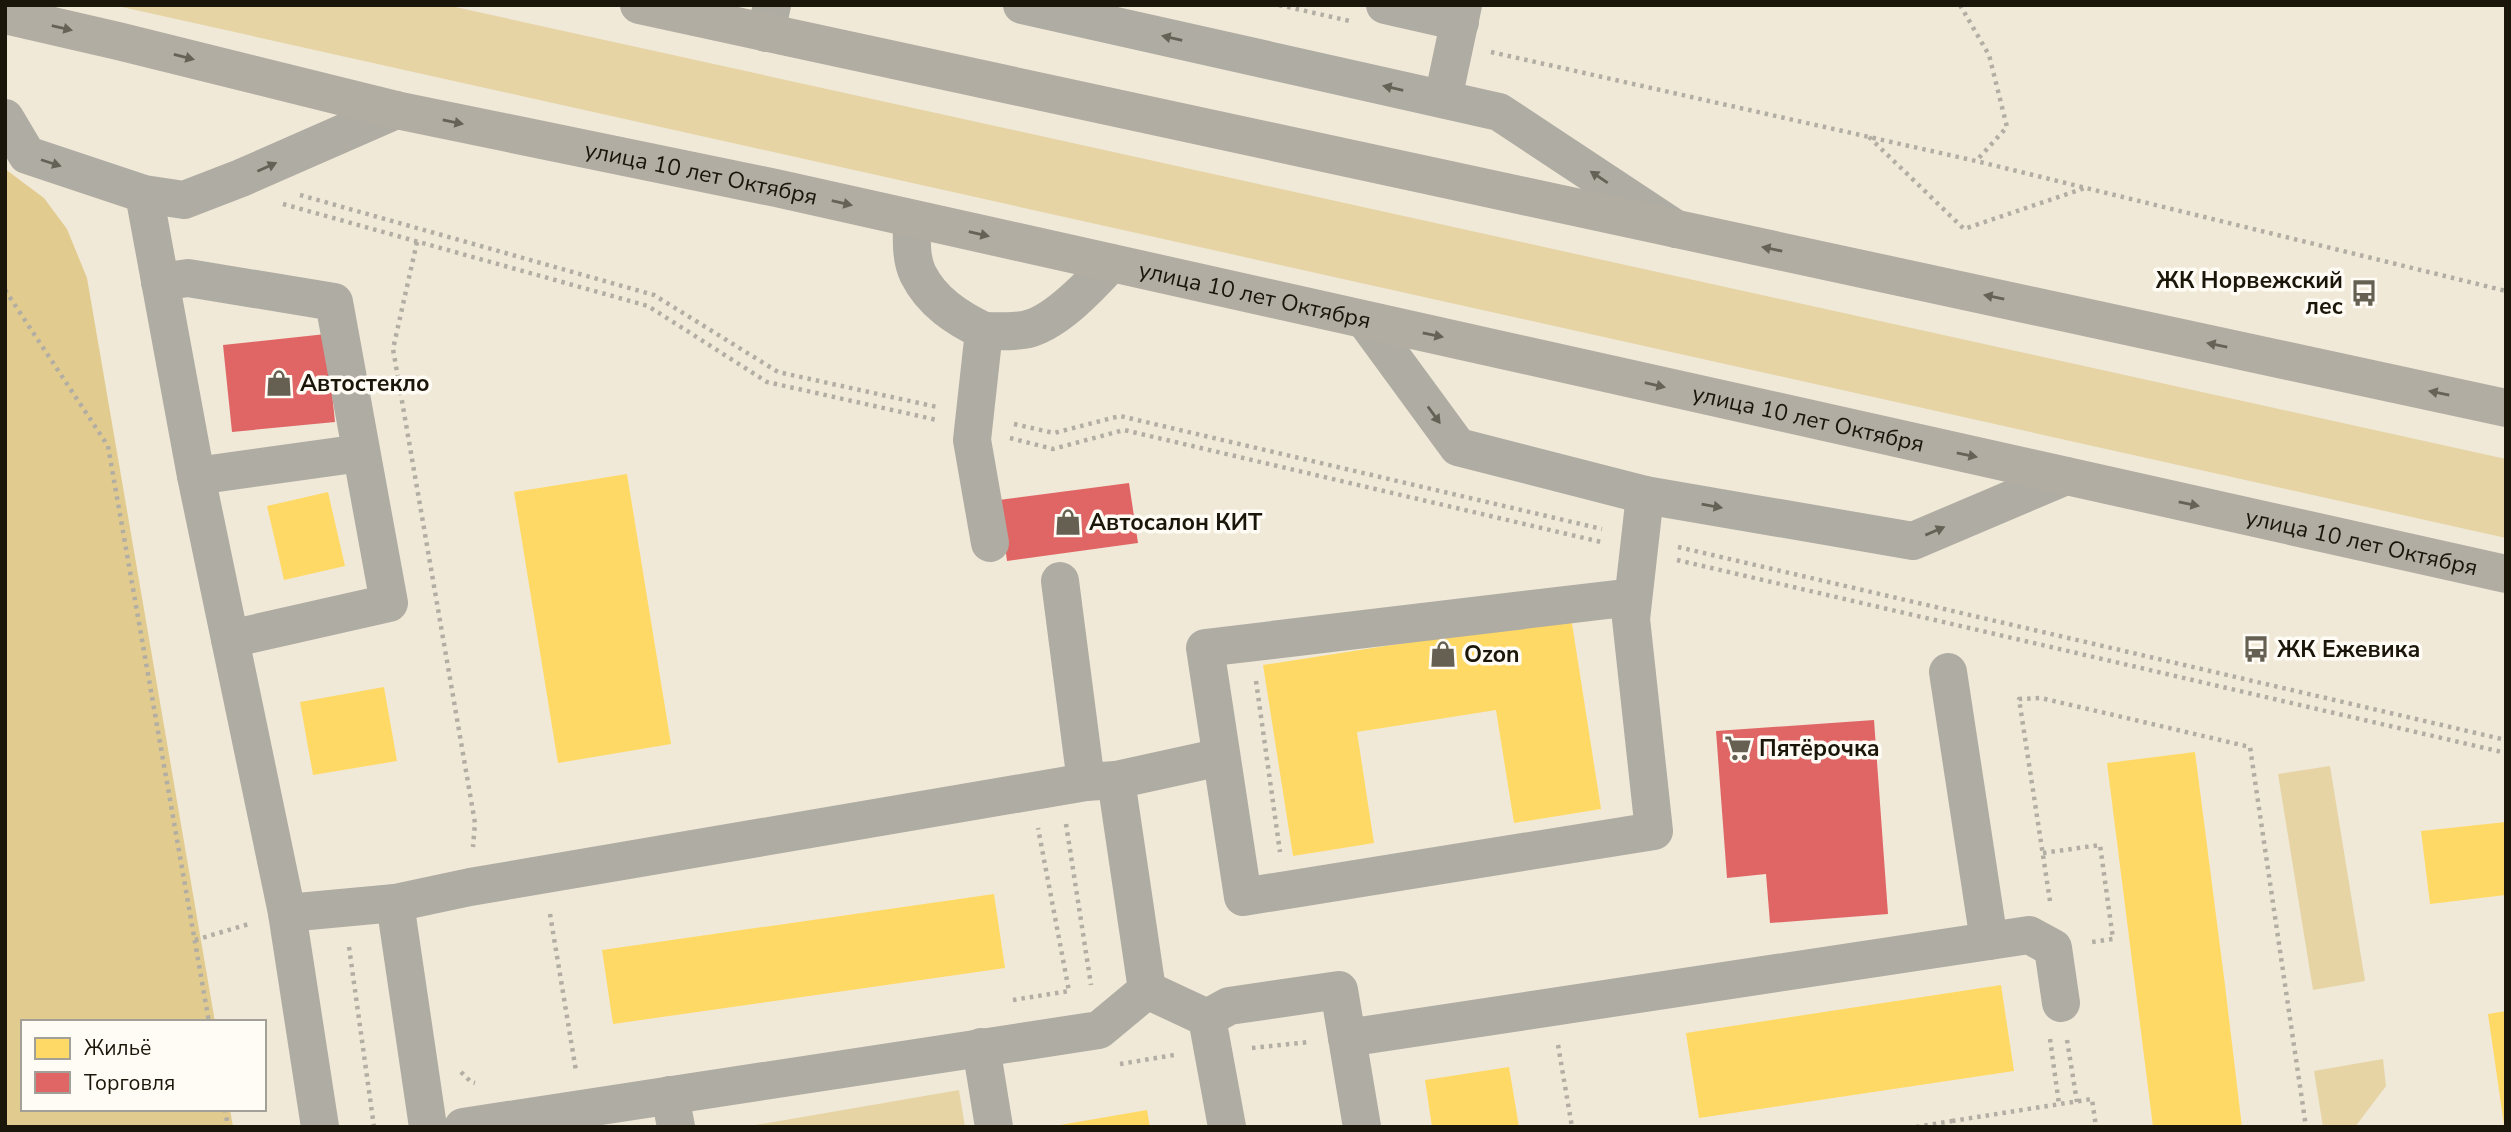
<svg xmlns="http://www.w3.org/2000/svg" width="2511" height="1132" font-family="'Nunito Sans',sans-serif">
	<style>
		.green { fill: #e6d4a5 }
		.forest { fill: #e2cb8e }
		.homes { fill: #ffd966 }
		.shops { fill: #e06666 }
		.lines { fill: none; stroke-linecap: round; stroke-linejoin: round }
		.path { stroke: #b2aea3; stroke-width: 4.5; stroke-dasharray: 3.5 5; stroke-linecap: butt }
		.minor { stroke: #afaca3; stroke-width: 38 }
		.major { stroke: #b2ada2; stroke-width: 38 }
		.oneway { fill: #666256 }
		.oneway2 { fill: #646156 }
		.labels { text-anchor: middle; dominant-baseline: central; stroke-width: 7; stroke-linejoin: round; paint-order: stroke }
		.street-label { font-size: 23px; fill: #1a160a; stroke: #fffcf5 }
		.poi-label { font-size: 23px; font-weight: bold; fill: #1a160a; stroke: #fffcf5; text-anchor: start }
	</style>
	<rect width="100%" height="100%" fill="#f0e9d8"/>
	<g class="green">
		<path d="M113,5h333l2060,454v79z"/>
		<path d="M2330,766l35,215 -52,9 -35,-216z"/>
		<path d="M2383,1059l3,27 -31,41h-32l-9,-56z"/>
		<path d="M959,1090l6,37h-221z"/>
	</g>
	<path class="forest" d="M5,169l39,29 23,31 20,49 128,744h-192v87h207l3,18h-228z"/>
	<g class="homes">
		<path d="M627,474l44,270 -113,19 -44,-271z"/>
		<path d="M328,492l17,74 -61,14 -17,-74z"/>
		<path d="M1571,617l30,192 -87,14 -18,-113 -139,22 17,111 -81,13 -30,-191z"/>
		<path d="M384,687l13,74 -84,14 -13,-73z"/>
		<path d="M2195,752l30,233 17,142h-89l-46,-364z"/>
		<path d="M2506,822v73l-76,9 -9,-73z"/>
		<path d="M994,894l11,74 -392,56 -11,-74z"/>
		<path d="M2001,985l13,86 -315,47 -13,-85z"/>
		<path d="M2506,1011v113l-2,1 -16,-111z"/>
		<path d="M1509,1067l10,60h-87l-7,-47z"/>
		<path d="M1147,1110l3,17h-90v-2z"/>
	</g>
	<g class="shops">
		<path d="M326,334l9,88 -103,10 -9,-87z"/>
		<path d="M1129,483l9,60 -131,18 -8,-61z"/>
		<path d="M1874,720l14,194 -118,9 -4,-49 -39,4 -11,-147z"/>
	</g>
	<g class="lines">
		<g class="path">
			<path d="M1279,5l71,16"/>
			<path d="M1960,5l29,50 18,72 -30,33"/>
			<path d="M1491,52l485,109 530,130"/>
			<path d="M1869,137l95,92 121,-41"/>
			<path d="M300,195l354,100 124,77 159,35"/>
			<path d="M283,204l365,102 119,76 170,38"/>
			<path d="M417,242l-24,107 82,474 -2,24"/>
			<path d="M5,290l103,156 101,576"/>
			<path d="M1014,424l40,9 66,-17 482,113"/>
			<path d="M1010,438l43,11 71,-19 477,112"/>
			<path d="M1678,547l828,193"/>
			<path d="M1677,560l829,193"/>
			<path d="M1256,681l24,171"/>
			<path d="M1066,824l25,161"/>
			<path d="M2043,853l57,-8 13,94 -21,3"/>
			<path d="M2050,901l-31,-202 22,-1 209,49 56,380"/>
			<path d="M550,914l26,157"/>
			<path d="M195,940l54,-16"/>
			<path d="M349,947l25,180"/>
			<path d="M1013,1000l56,-9 -31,-163"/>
			<path d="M2050,1039l9,65"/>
			<path d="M2067,1040l10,62"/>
			<path d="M1558,1045l14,82"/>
			<path d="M1252,1048l57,-6"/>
			<path d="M1120,1064l54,-9"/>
			<path d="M461,1072l10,10 4,1"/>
			<path d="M225,1109l3,18"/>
			<path d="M1952,1121l140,-22 4,28"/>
			<path d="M1916,1127l36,-6v6"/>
		</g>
		<g class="minor">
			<path d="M1022,5l477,107 177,117"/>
			<path d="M1385,5l75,17"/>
			<path d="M766,33l6,-28"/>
			<path d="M1443,99l20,-94"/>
			<path d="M5,118l22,37 117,39 40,6 57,-22 155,-68"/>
			<path d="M144,194l52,282 91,437 33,214"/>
			<path d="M912,219c0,17 -2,39 6,55 14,28 39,44 66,57l-12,109 18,103"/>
			<path d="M160,282l28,-4 146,24 55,301 -159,36"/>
			<path d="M1365,320l93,127 187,48 268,46 153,-65"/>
			<path d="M984,331c13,0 27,1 39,-1 30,-4 68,-45 88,-67"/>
			<path d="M196,476l165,-23"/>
			<path d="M1060,581l26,201"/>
			<path d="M1633,597l-428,51 38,249 411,-66 -23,-212 14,-124"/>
			<path d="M1116,780l105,-23"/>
			<path d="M395,903l33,224"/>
			<path d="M287,913l108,-10 75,-16 616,-105 30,-2 31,210 -48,40 -636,97"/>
			<path d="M1989,941l40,-6 24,13 8,55"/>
			<path d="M1147,990l60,28"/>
			<path d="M1347,1038l642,-97 -41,-269"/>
			<path d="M981,1047l13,80"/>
			<path d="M670,1095l6,32"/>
			<path d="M1227,1127l-20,-109 22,-12 110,-16 23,137"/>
		</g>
		<g class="major">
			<path d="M639,5l1867,403"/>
			<path id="s1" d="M5,15l113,26 278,69 380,78 1730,386"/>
		</g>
	</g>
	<defs><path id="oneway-solid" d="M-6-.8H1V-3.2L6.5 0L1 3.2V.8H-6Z" transform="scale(1.75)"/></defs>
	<g class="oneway">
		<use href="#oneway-solid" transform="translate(62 28) rotate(13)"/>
		<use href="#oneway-solid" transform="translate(184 57) rotate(14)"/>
		<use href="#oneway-solid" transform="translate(453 122) rotate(12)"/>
		<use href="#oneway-solid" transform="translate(842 203) rotate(13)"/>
		<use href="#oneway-solid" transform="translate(979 234) rotate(13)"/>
		<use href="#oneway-solid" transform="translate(1772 249) rotate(-168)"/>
		<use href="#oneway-solid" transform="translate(1994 297) rotate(-168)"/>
		<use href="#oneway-solid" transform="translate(1433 335) rotate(12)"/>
		<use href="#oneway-solid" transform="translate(2217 345) rotate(-168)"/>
		<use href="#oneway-solid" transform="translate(1655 385) rotate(13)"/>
		<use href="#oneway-solid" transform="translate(2439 393) rotate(-168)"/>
		<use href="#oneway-solid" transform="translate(1967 455) rotate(12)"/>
		<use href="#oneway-solid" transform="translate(2189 504) rotate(12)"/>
	</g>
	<g class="oneway2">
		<use href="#oneway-solid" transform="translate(1172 38) rotate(-167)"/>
		<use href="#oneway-solid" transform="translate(1393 88) rotate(-167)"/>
		<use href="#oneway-solid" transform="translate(51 163) rotate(18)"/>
		<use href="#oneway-solid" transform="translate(267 167) rotate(-24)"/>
		<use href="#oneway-solid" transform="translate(1599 177) rotate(-146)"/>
		<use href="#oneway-solid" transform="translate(1434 415) rotate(54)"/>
		<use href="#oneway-solid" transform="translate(1712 506) rotate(10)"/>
		<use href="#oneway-solid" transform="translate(1935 531) rotate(-23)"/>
	</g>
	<defs>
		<symbol id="bus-bare" viewBox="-9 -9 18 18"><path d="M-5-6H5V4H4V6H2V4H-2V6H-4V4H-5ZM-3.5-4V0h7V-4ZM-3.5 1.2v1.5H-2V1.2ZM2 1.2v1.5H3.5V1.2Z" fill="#656052" stroke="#fffcf5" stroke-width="2.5" paint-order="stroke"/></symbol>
		<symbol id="shop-bare" viewBox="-9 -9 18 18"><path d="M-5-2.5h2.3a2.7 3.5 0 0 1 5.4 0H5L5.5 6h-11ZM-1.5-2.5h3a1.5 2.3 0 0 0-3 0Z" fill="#656052" stroke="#fffcf5" stroke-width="2.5" paint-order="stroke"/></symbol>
		<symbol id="supermarket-bare" viewBox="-9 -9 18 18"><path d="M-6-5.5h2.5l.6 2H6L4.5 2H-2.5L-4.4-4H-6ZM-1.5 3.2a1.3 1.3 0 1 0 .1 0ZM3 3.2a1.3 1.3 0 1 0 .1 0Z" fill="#656052" stroke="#fffcf5" stroke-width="2.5" paint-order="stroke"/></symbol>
	</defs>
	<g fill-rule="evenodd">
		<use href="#bus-bare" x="2345" y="274" width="38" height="38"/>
		<use href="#shop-bare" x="260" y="364" width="38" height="38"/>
		<use href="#shop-bare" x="1049" y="503" width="38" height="38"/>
		<use href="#bus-bare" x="2237" y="630" width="38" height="38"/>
		<use href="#shop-bare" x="1424" y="635" width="38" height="38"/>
		<use href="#supermarket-bare" x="1719" y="729" width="38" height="38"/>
	</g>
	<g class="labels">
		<g class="street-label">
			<text stroke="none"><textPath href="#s1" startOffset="714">улица 10 лет Октября</textPath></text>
			<text stroke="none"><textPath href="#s1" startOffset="1281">улица 10 лет Октября</textPath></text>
			<text stroke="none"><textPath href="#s1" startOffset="1848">улица 10 лет Октября</textPath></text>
			<text stroke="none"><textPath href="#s1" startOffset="2415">улица 10 лет Октября</textPath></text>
		</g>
		<g class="poi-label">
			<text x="2343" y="280" text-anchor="end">ЖК Норвежский<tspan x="2343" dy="26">лес</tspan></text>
			<text x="300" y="383">Автостекло</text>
			<text x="1089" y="522">Автосалон КИТ</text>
			<text x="2277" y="649">ЖК Ежевика</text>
			<text x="1464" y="654">Ozon</text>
			<text x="1759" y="748">Пятёрочка</text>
		</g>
	</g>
	<rect width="2511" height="1132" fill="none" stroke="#1a160a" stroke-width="14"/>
	<rect x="21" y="1020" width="245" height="91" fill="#fffcf5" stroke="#a3a097" stroke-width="2"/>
	<rect x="35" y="1038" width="35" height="21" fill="#ffd966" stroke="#a3a097" stroke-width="2"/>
	<text x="84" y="1055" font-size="21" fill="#1a160a">Жильё</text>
	<rect x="35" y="1072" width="35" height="21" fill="#e06666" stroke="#a3a097" stroke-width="2"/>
	<text x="84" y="1090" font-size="21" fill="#1a160a">Торговля</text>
</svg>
